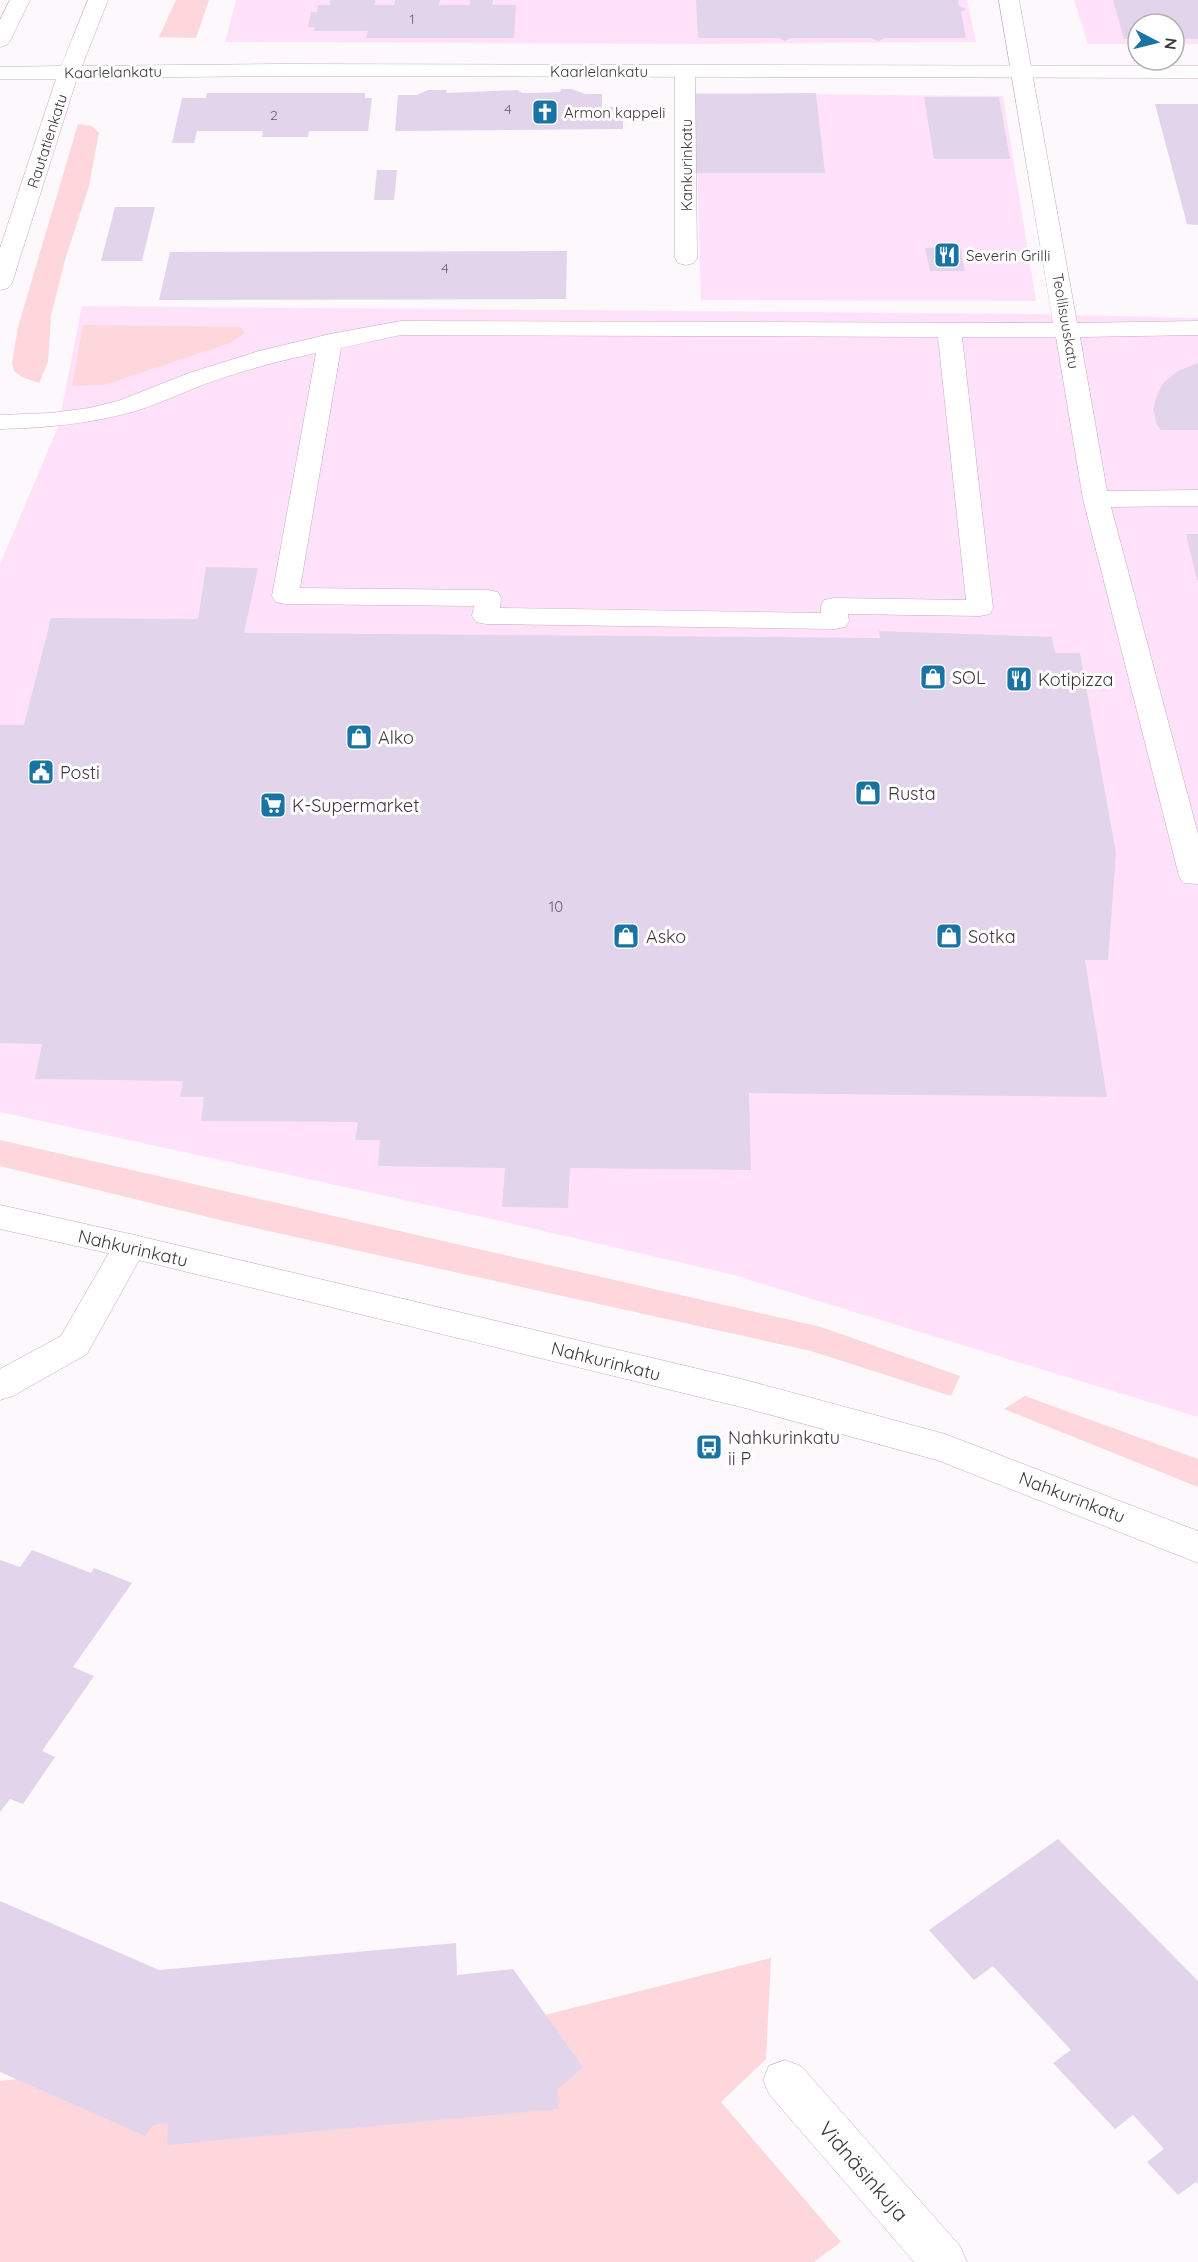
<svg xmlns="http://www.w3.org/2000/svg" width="1198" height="2262" font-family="Quicksand,sans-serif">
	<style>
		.built { fill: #ffe2fa }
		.green { fill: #fed7dc }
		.building { fill: #e2d4eb }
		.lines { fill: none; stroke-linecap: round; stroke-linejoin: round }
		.minor-casing { stroke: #c2adbf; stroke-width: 1 }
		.major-casing { stroke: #c2adbf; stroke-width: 1 }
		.minor { fill: #fff; fill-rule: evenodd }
		.major { fill: #fff; fill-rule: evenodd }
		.labels { text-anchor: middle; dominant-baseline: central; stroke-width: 6; stroke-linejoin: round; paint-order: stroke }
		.far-number-label { font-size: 14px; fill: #685e68 }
		.far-street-label { font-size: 15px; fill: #3f363d; stroke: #fff }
		.far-poi-label { font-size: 15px; fill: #3f363d; stroke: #fff; text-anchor: start }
		.number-label { font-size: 15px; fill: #685e68 }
		.poi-label { font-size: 18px; fill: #3f363d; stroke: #fff; text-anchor: start }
		.street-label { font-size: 18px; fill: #3f363d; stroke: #fff }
		.near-street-label { font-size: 21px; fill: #3f363d; stroke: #fff }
	</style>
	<rect width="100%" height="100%" fill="#fcf8fc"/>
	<g class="built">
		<path d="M236,0h731l9,42 -279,2 -472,-2z"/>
		<path d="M1074,0h124v44h-24v-20h-36v20h-50z"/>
		<path d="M695,93l308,3 33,205 -335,-1z"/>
		<path d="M82,306l955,8 161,4v1099l-468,-143 -234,-54 -496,-108v-548l58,-137z"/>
	</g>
	<g class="green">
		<path d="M176,0h33l-13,38 -37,-1z"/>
		<path d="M78,124l14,2 7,7 -10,53 -24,74 -14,56 -3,46 -9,21 -17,-6 -8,-6 -2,-8 6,-36z"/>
		<path d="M83,325l157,2 5,6 -15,10 -126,42 -32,1z"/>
		<path d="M0,1140l821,187 139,49 -9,20 -140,-45 -587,-130 -224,-55z"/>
		<path d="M1025,1396l173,63v28l-194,-78z"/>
		<path d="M771,1958l-5,101 -45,43 120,140 -27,20h-814v-181l533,-63z"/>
	</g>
	<g class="building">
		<path d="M330,0h45l-1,5h20l1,-5h45l-1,5h31v-5h23l-1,5h24l-2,33h-148l2,-7h-54l1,-4h-7l3,-15h6l1,-7h12z"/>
		<path d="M696,0h262l1,6 7,3 -5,3 5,26h-81l-7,3 -7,-3h-81l-5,3 -6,-3h-81z"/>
		<path d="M1113,0h85v39h-24v-15h-36v15h-14z"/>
		<path d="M561,89h11l13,5h17v13h13l8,5v17l-228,2 3,-36h19l11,-5h19l-1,3 71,-3 5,3h12l26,-1z"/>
		<path d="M207,93h158v5h7l-4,33h-59l-1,6h-46l1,-6h-66l-3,12h-22l10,-45h24z"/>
		<path d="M816,93l9,80h-133l-3,-79z"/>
		<path d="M924,97h75l11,62h-76z"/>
		<path d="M1155,104h43v121l-11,-1z"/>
		<path d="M377,170h20l-3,30h-20z"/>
		<path d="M115,207h40l-13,54h-41z"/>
		<path d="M960,247l5,24h-35l-5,-23z"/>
		<path d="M567,251l-1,48 -407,1 11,-48z"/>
		<path d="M1198,363v67h-37l-4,-5 -4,-15 3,-12 7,-15 15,-12z"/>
		<path d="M1186,534h12v46h-1z"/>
		<path d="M206,567l52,1 -14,65 636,5 -1,-7 173,6 3,16h25l36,200 -8,107h-23l22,137 -358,-4 2,77 -181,-2 -2,40 -66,-1 3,-39 -127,-2 2,-26h-25l3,-18 -157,-1 3,-24h-24l3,-16 -148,-2 7,-35 -42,-1v-318h24l27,-107 147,1z"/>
		<path d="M32,1550l59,23 3,-5 38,15 -59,84 21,9 -52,75 13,6 -32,47 -13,-5 -10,13v-252l20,7z"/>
		<path d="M1058,1839l140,142v203l-2,-2 -18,13 -31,-33 17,-13 -31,-34 -18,14 -62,-66 18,-13 -78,-84 -19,14 -45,-50z"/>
		<path d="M0,1901l159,69 297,-27 1,32 56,-6 70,98 -26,23 2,19 -392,36 1,-22 -15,2 -8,11 -145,-64z"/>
	</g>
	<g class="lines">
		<defs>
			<g id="minor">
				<path d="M999,0h20l58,323 121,-2v14l-118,2 27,154 91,-1v16l-87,1 87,327v50l-15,-1 -4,-7 -96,-377 -27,-162h-94l31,271 -3,6 -10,2 -132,-2 1,7 -4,6 -10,2 -349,-5 -10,-2 -4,-6 2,-10 -189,-2 -9,-2 -4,-6 44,-243c-38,8 -75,18 -111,31 -24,9 -48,21 -73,28 -44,12 -87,16 -132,17v-14l51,-2 38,-5 29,-7 71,-28 70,-22 71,-17 71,-13 652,2zM401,335l537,2 28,263 -132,-2 -10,2 -3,6v7l-321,-5 1,-10 -3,-6 -10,-2 -188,-2 41,-240z"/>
				<path d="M685,66l7,2 3,4 2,186 -3,5 -8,2 -8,-2 -3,-5v-186l3,-4z"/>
				<path d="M130,1234l12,3 5,9 -60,108 -74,42 -13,4v-31l61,-33 57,-99z"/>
				<path d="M785,2060l16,6 159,180 7,16h-53l-145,-168 -6,-14 6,-14z"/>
			</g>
			<g id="major">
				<path d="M10,0h20l-20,41 -3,4 -7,2v-27z"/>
				<path d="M88,0h20l-26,66 199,-2 917,2v12l-917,-2 -204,2 -65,205 -4,5 -8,2v-42l56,-169h-56v-12l61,-1z"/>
				<path d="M0,1205l130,29 615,146 200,54 253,97v32l-261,-103 -192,-52 -615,-150 -130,-29z"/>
			</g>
		</defs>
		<use href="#minor" class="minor-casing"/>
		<use href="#major" class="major-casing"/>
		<use href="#minor" class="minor"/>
		<use href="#major" class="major"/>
	</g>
	<defs>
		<symbol id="church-square" viewBox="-11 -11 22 22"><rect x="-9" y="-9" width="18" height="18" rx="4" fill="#1a74a3" stroke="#fff"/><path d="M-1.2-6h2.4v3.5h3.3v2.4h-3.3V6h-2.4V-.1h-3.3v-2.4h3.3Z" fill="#fff"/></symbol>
		<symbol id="restaurant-square" viewBox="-11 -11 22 22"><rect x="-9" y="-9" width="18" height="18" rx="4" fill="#1a74a3" stroke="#fff"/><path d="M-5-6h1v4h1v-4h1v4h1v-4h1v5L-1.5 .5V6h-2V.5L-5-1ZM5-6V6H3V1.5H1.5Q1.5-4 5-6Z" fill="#fff"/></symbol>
		<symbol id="shop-square" viewBox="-11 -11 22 22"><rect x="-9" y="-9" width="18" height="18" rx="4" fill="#1a74a3" stroke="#fff"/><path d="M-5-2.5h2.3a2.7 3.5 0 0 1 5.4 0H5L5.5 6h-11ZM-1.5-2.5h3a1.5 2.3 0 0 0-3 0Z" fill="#fff"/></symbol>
		<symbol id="civic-square" viewBox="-11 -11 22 22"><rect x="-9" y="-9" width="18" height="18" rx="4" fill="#1a74a3" stroke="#fff"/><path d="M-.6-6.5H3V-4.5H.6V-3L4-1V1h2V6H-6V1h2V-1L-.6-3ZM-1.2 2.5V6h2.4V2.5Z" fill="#fff"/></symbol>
		<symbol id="supermarket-square" viewBox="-11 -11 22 22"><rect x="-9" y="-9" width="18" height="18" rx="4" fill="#1a74a3" stroke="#fff"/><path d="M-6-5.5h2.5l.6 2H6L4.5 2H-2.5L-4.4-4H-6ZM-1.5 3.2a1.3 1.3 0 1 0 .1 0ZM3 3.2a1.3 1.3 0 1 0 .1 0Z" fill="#fff"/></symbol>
		<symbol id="bus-square" viewBox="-11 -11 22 22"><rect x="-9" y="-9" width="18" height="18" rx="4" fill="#1a74a3" stroke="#fff"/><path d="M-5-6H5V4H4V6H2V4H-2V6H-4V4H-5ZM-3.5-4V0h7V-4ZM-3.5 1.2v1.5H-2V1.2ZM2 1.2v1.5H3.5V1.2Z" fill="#fff"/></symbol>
	</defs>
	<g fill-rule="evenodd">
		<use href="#church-square" x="530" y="97" width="30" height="30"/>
		<use href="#restaurant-square" x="932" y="240" width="30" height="30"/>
		<use href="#shop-square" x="918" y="662" width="30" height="30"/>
		<use href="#restaurant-square" x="1004" y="664" width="30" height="30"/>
		<use href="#shop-square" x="344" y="722" width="30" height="30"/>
		<use href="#civic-square" x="26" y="757" width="30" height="30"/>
		<use href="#shop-square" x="853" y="778" width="30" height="30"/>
		<use href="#supermarket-square" x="258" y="790" width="30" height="30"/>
		<use href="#shop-square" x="611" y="921" width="30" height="30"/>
		<use href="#shop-square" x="934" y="921" width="30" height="30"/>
		<use href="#bus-square" x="694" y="1432" width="30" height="30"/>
	</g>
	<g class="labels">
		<g class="far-number-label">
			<text x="412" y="19">1</text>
			<text x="508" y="109">4</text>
			<text x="274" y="115">2</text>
			<text x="445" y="268">4</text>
		</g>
		<g class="far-street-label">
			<text x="599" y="71">Kaarlelankatu</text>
			<text transform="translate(113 72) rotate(-1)">Kaarlelankatu</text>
			<text transform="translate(47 141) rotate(-72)">Rautatienkatu</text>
			<text transform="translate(686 165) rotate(-90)">Kankurinkatu</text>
			<text transform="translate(1066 321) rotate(80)">Teollisuuskatu</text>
		</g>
		<g class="far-poi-label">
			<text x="564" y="112">Armon kappeli</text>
			<text x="966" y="255">Severin Grilli</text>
		</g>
		<g class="number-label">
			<text x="556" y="906">10</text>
		</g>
		<g class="poi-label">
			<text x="952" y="677">SOL</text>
			<text x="1038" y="679">Kotipizza</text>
			<text x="378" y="737">Alko</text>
			<text x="60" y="772">Posti</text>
			<text x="888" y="793">Rusta</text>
			<text x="292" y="805">K-Supermarket</text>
			<text x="646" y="936">Asko</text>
			<text x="968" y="936">Sotka</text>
			<text x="728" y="1437">Nahkurinkatu<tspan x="728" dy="21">ii P</tspan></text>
		</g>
		<g class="street-label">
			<text transform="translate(133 1248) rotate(13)">Nahkurinkatu</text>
			<text transform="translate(606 1361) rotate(14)">Nahkurinkatu</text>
			<text transform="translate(1072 1497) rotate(21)">Nahkurinkatu</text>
		</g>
		<g class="near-street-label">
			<text transform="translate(864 2171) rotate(49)">Vidnäsinkuja</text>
		</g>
	</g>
	<g transform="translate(1156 42) rotate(97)"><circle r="28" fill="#ffffff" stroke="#b2afb1" stroke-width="1.5"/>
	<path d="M0-4.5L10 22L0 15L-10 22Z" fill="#1a74a3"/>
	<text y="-9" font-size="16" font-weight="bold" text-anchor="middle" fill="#3f363d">N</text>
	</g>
</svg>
